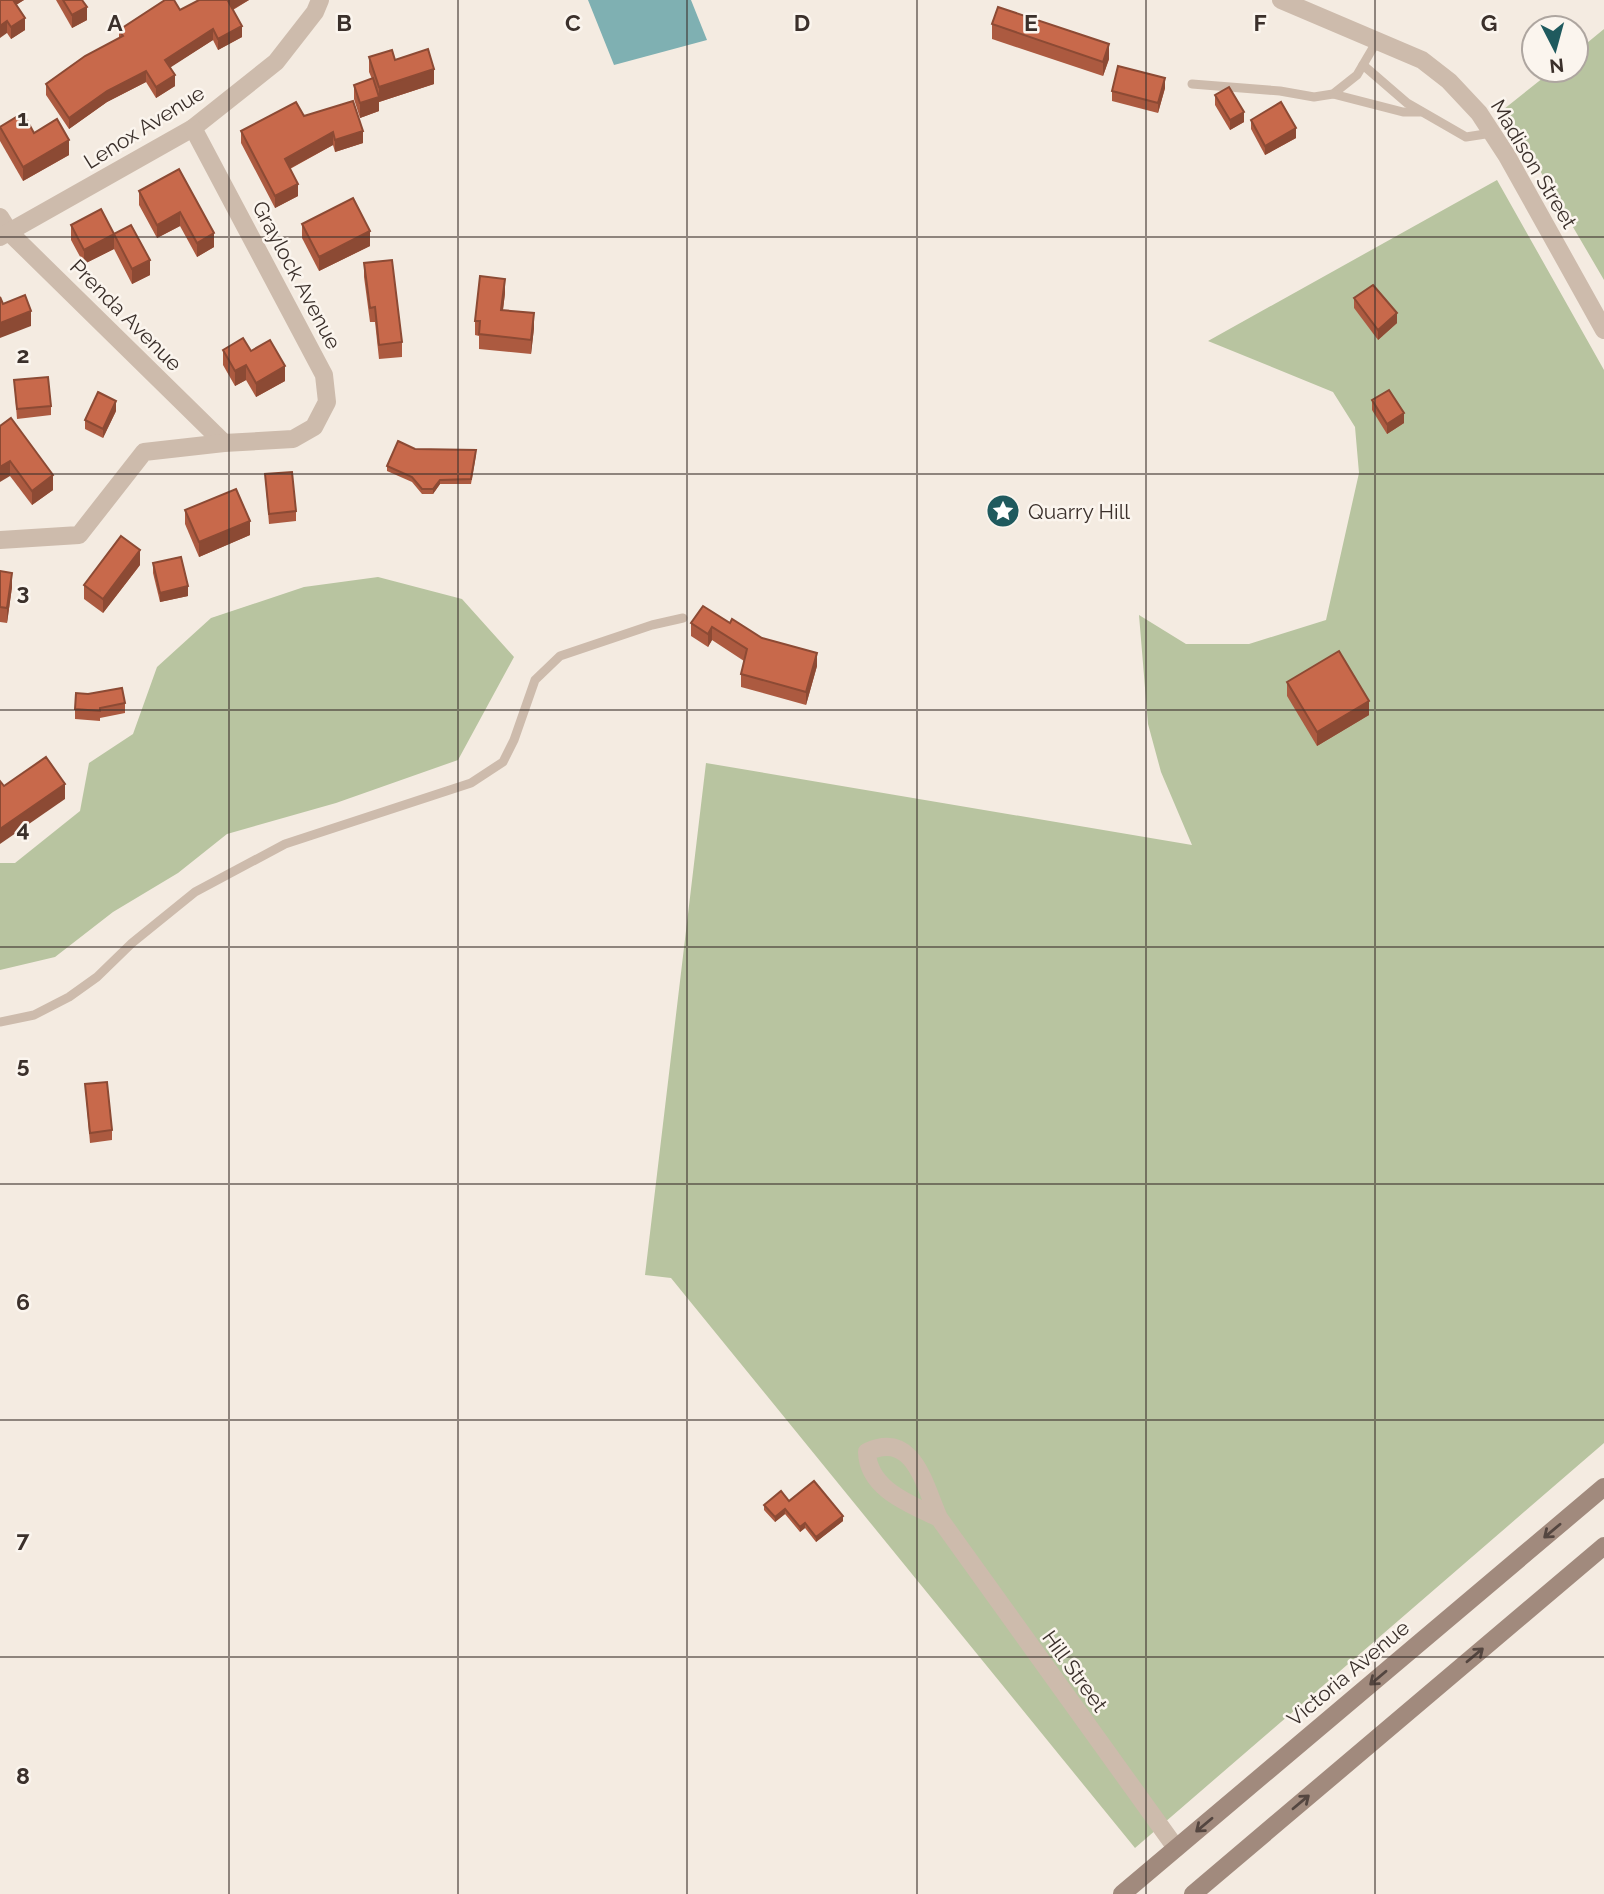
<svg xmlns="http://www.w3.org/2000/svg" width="1604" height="1894" font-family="Raleway,sans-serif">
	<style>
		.green { fill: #b8c4a0 }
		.water { fill: #7fb0b2 }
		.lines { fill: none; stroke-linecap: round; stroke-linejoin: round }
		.service { stroke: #cdbbac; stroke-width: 9 }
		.minor { stroke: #cdbbac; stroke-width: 18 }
		.secondary { stroke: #a18a7d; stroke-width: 18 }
		.wall { fill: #ac5a40 }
		.shaded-wall { fill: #8c4a34 }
		.building { fill: #c8694b; stroke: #8c4a34; stroke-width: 2 }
		.oneway { stroke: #544640 }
		.grid { fill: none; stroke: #3b302b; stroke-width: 2; stroke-opacity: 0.55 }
		.labels { text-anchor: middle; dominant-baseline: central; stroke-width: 5; stroke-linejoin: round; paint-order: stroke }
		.street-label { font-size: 21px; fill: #3b302b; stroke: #fbf5ee }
		.poi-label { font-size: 21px; fill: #3b302b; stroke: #fbf5ee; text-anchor: start }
		.grid-label { font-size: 23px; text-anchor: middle; font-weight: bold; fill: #3b302b; stroke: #fbf5ee; stroke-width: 5; stroke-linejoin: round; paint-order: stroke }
	</style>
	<rect width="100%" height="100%" fill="#f4ebe1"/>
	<g class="green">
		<path d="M1604,29v251l-100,-171 49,-39h23v-18z"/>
		<path d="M1497,180l107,190v1073l-469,405 -464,-570 -26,-3 61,-512 486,82 -31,-73 -13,-48 -9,-109 47,29h63l77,-24 33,-147 -4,-46 -22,-35 -125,-51z"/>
		<path d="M378,577l84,22 52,58 -56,103 -122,43 -109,31 -49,39 -65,39 -58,45 -55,13v-107h15l65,-52 9,-48 44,-29 24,-67 54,-49 93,-31z"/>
	</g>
	<path class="water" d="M588,0h103l16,40 -93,25z"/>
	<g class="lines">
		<g class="service">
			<path d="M1363,65l44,38 59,34 26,-4"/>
			<path d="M1192,84l88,7 34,6 19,-3 24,-19 20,-34"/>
			<path d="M1333,94l70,18h17"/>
			<path d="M0,1022l34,-7 35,-18 28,-20 35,-34 63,-51 90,-48 186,-61 32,-21 11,-22 21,-60 25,-24 92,-31 31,-7"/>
		</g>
		<g class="minor">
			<path d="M1281,0l141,60 27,21 30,32 28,43 97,174"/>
			<path d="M0,217l10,16 214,210"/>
			<path d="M0,237l193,-109 83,-66 39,-50 5,-12"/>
			<path d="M0,540l79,-5 65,-83 80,-9 69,-4 21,-12 13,-25 -3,-27 -131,-247"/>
			<path d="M939,1518c-29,-14 -71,-29 -72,-66 47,-22 57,33 72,66l237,330"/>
		</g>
		<g class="secondary">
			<path d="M1122,1894l482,-407"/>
			<path d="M1193,1894l411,-348"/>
		</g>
	</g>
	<g class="wall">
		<path d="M0,0h24l-8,5 9,25 -14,9 -4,-6z"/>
		<path d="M56,0h26l5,20 -15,8z"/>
		<path d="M199,0h50l-16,10 9,27 -24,13 -5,-10 -43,27 5,19 -19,12 -10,-16 -39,20 -38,27 -23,-34v-11l73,-45v-9l61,-20z"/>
		<path d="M992,24l117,35 -6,17 -111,-37z"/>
		<path d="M369,57l26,3 39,24 -55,18v9l-19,7 -6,-19v-14l18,-6 -3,-7z"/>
		<path d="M1165,88l-7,25 -46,-12v-10z"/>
		<path d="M1215,95l29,27 -14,8 -15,-25z"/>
		<path d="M304,116l59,27 -28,9 -2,-7 -43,24 8,27 -23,12 -34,-65v-12z"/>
		<path d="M1251,120l45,18 -31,17 -14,-26z"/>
		<path d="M0,126l69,29 -46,26 -23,-40z"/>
		<path d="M179,169l35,78 -17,10 -17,-31 -23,12 -18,-33v-14z"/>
		<path d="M302,224l68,22 -51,25 -17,-33z"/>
		<path d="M71,225l43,9 36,41 -18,9 -18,-35 -30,15 -13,-24z"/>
		<path d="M364,263l38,79v15l-23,2 -4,-37h-5l-6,-45z"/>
		<path d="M505,293l-2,17 31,18 -3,26 -52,-5v-13l-4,-1v-14z"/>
		<path d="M1354,298l43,25 -19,17 -24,-32z"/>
		<path d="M223,350l28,1 34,30 -29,16 -10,-17 -11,6 -12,-21z"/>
		<path d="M14,380l37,26v9l-34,4z"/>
		<path d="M1372,400l32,23 -17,11 -15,-24z"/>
		<path d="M116,411l-13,27 -18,-9v-9z"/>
		<path d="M0,426l53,64 -21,15 -22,-29z"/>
		<path d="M415,449l61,6 -5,29h-31l-7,10h-11l-10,-12 -25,-11v-5z"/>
		<path d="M265,474l31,37v10l-27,3z"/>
		<path d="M185,510l65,25 -51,22 -14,-33z"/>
		<path d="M153,563l35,33 -28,6 -7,-29z"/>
		<path d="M140,565l-37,48 -19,-14v-14z"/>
		<path d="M0,571l12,16 -5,36 -7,-1z"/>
		<path d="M691,623h39l87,43 -11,39 -65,-18v-13l3,-13 -32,-21 -4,7 -17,-11z"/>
		<path d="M1287,682l82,33 -52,31 -30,-50z"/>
		<path d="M125,703v10l-25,5v3l-25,-2v-10z"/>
		<path d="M85,1084l27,46v10l-22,3z"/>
		<path d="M789,1501l54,20 -27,21 -11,-14 -5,4 -15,-18 -10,8 -11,-12v-5z"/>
	</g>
	<g class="shaded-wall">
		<path d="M11,0h13l-13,8z"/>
		<path d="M230,0h19l-21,12v-11z"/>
		<path d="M87,7v13l-15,8v-13z"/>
		<path d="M25,18v12l-14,9v-12z"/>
		<path d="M7,21v12l-7,5v-12z"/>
		<path d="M242,26v11l-24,13v-11z"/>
		<path d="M213,29v11l-48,31v-11z"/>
		<path d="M1109,44v15l-6,17v-14z"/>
		<path d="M434,69v15l-55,18v9l-19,7v-15l19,-6v-10z"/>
		<path d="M146,71v11l-39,20 -38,27v-11l38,-27z"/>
		<path d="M175,75v11l-19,12v-11z"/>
		<path d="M1165,78v10l-7,25v-10z"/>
		<path d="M1244,112v10l-14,8v-10z"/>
		<path d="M1296,128v10l-31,17v-9z"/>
		<path d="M363,131v12l-28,9v-12z"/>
		<path d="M333,132v13l-48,26v-12z"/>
		<path d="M69,140v15l-46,26v-14z"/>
		<path d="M298,184v12l-23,12v-12z"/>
		<path d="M180,212v14l-23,12v-13z"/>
		<path d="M370,231v15l-51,25v-14z"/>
		<path d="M214,233v14l-17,10v-14z"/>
		<path d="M114,234v15l-30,15v-14z"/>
		<path d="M150,260v15l-18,9v-15z"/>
		<path d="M505,279v14l-4,32v-15z"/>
		<path d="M31,311v15l-31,12v-15z"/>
		<path d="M534,313v15l-3,26v-14z"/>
		<path d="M1397,313v10l-19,17v-10z"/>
		<path d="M246,365v15l-11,6v-15z"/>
		<path d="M285,366v15l-29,16v-14z"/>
		<path d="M116,401v10l-13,27v-9z"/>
		<path d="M1404,413v10l-17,11v-10z"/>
		<path d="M10,461v15l-10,6v-15z"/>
		<path d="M53,475v15l-21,15v-14z"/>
		<path d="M440,480v4l-7,10v-5z"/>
		<path d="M250,521v14l-51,22v-15z"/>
		<path d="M140,550v15l-37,48v-14z"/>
		<path d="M12,573v14l-5,36v-15z"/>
		<path d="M188,586v10l-28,6v-9z"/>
		<path d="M712,627v13l-4,7v-13z"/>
		<path d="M817,653v13l-11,39v-13z"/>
		<path d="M1369,701v14l-52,31v-14z"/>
		<path d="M65,784v15l-65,45v-15z"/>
		<path d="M785,1509v5l-10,8v-5z"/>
		<path d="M843,1516v5l-27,21v-5z"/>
		<path d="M805,1523v5l-5,4v-5z"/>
	</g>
	<g class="building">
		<path d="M0,0h13l12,18 -14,9 -4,-6 -7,5z"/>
		<path d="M63,0h19l5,7 -15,8z"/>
		<path d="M165,0h9l6,10 19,-10h31l-2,1 14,25 -24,13 -5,-10 -48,31 10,15 -19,12 -10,-16 -39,20 -38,27 -23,-34 39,-28 38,-20 -4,-6z"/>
		<path d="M998,7l111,37 -6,18 -111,-38z"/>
		<path d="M428,49l6,20 -55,18 -10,-30 23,-7 3,10z"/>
		<path d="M1118,66l47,12 -7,25 -46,-12z"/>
		<path d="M373,78l6,19 -19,6 -6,-18z"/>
		<path d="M1229,87l15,25 -14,8 -15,-25z"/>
		<path d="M353,101l10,30 -28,9 -2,-8 -48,27 13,25 -23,12 -34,-65 55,-29 8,14z"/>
		<path d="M1281,102l15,26 -31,18 -14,-26z"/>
		<path d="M23,113l11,20 23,-14 12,21 -46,27 -23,-40z"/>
		<path d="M179,169l35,64 -17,10 -17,-31 -23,13 -18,-34z"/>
		<path d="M353,198l17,33 -51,26 -17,-33z"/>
		<path d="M101,209l13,25 17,-9 19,35 -18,9 -18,-35 -30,16 -13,-25z"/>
		<path d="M392,260l10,82 -23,3 -4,-38 -5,1 -6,-45z"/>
		<path d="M480,276l25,3 -4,31 33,3 -3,27 -52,-6 1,-13h-5z"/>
		<path d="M1373,285l24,28 -19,17 -24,-32z"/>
		<path d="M25,295l6,16 -31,12v-26l3,7z"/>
		<path d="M243,338l8,13 19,-11 15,26 -29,17 -10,-18 -11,6 -12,-21z"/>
		<path d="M48,377l3,29 -34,3 -3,-29z"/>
		<path d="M1389,390l15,23 -17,11 -15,-24z"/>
		<path d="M98,392l18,9 -13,28 -18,-9z"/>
		<path d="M11,418l42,57 -21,16 -22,-30 -10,6v-41z"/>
		<path d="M398,441l17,8 61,1 -5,29 -31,1 -7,9h-11l-10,-12 -25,-11z"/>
		<path d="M292,472l4,39 -27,3 -4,-40z"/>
		<path d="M236,489l14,32 -51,21 -14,-32z"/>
		<path d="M121,536l19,14 -37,49 -19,-14z"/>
		<path d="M181,557l7,29 -28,7 -7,-30z"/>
		<path d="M0,571l12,2 -5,35 -7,-1z"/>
		<path d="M703,606l27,17 2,-4 30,19 55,15 -11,39 -65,-18 6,-25 -35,-22 -4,7 -17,-11z"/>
		<path d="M1339,651l30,50 -52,31 -30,-50z"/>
		<path d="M122,688l3,15 -25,5v3l-25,-2 1,-16 12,1z"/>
		<path d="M46,757l19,27 -65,45v-48l4,5z"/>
		<path d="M107,1082l5,48 -22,3 -5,-49z"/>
		<path d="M814,1481l29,35 -27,21 -11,-14 -5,4 -15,-18 -10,8 -11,-12 17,-14 8,10z"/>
	</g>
	<defs><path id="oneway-shaft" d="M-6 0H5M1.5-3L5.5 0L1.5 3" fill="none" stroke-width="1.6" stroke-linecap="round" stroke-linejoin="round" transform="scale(1.75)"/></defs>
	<g class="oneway">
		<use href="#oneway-shaft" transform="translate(1552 1531) rotate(140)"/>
		<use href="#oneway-shaft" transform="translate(1475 1655) rotate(-40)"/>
		<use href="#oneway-shaft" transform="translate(1378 1678) rotate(140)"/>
		<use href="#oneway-shaft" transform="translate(1301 1802) rotate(-40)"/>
		<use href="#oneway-shaft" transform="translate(1204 1825) rotate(140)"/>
	</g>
	<path class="grid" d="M229,0v1894M458,0v1894M687,0v1894M917,0v1894M1146,0v1894M1375,0v1894M0,237h1604M0,474h1604M0,710h1604M0,947h1604M0,1184h1604M0,1420h1604M0,1657h1604"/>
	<defs>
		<symbol id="sight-disc" viewBox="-11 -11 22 22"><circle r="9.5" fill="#1f5a5e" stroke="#fbf5ee"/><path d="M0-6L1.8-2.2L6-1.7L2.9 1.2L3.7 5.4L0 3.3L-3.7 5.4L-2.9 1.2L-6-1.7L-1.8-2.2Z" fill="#fff"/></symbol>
	</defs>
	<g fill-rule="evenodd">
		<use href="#sight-disc" x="984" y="492" width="38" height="38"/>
	</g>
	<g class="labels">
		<g class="street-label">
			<text transform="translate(144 127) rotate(-32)">Lenox Avenue</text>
			<text transform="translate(1534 164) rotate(59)">Madison Street</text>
			<text transform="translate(297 275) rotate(62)">Graylock Avenue</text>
			<text transform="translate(126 315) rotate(45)">Prenda Avenue</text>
			<text transform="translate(1075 1671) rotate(54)">Hill Street</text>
			<text transform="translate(1348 1673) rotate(-40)">Victoria Avenue</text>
		</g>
		<g class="poi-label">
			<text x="1028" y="511">Quarry Hill</text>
		</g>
	</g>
	<g class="grid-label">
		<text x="115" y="31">A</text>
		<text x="344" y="31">B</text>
		<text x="573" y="31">C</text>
		<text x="802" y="31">D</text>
		<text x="1031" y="31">E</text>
		<text x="1260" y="31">F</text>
		<text x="1489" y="31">G</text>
		<text x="23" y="126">1</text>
		<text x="23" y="363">2</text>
		<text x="23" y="600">3</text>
		<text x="23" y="837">4</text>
		<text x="23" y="1073">5</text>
		<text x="23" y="1310">6</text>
		<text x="23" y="1547">7</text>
		<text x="23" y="1784">8</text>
	</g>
	<g transform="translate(1555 49) rotate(174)"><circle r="33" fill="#fbf5ee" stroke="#aea6a0" stroke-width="2"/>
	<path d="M0-5L12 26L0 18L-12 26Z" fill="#1f5a5e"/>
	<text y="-10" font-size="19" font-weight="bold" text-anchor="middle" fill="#3b302b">N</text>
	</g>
</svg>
